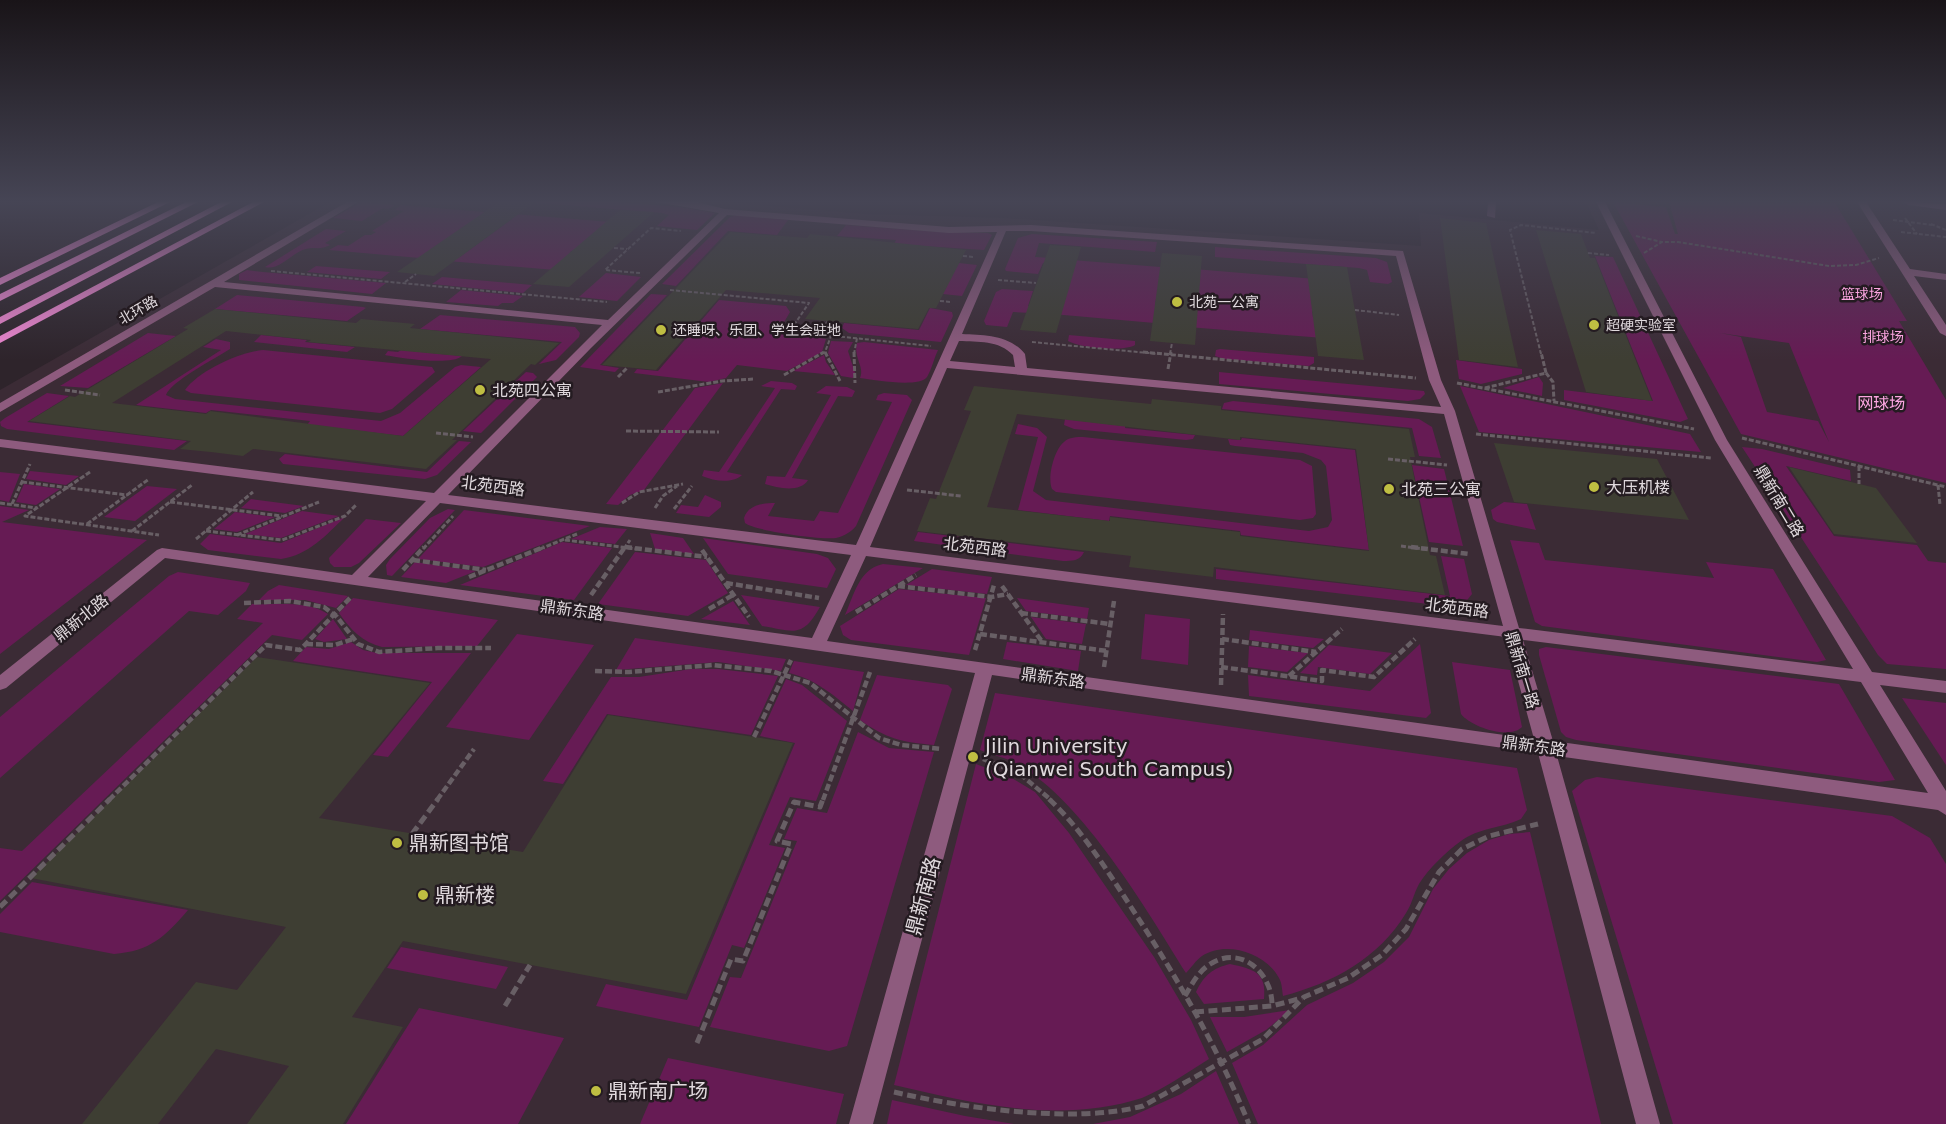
<svg xmlns="http://www.w3.org/2000/svg" width="1946" height="1124" font-family="'DejaVu Sans','Noto Sans SC',sans-serif">
	<style>
		.built { fill: #3b2b35 }
		.green { fill: #661b54; fill-rule: evenodd }
		.building { fill: #3e3e33; fill-rule: evenodd }
		.lines { fill: none; stroke-linecap: round; stroke-linejoin: round }
		.path-far3 { stroke: #685f65; stroke-width: 2; stroke-dasharray: 4 2; stroke-linecap: butt }
		.path-far2 { stroke: #685f65; stroke-width: 3; stroke-dasharray: 5 2; stroke-linecap: butt }
		.path-far1 { stroke: #685f65; stroke-width: 4.5; stroke-dasharray: 7 3; stroke-linecap: butt }
		.path { stroke: #685f65; stroke-width: 5; stroke-dasharray: 9 4.5; stroke-linecap: butt }
		.minor { fill: #8e5b7e; fill-rule: evenodd }
		.major { fill: #f58ad6; fill-rule: evenodd }
		.poi-dot { fill: #bfbe42; stroke: #241b21; stroke-width: 2 }
		.labels { text-anchor: middle; dominant-baseline: central; stroke-width: 5; stroke-linejoin: round; paint-order: stroke }
		.far-park-label { font-size: 14px; fill: #fba5e0; stroke: #241b21 }
		.far-poi-label { font-size: 14px; fill: #e0d9dd; stroke: #241b21; text-anchor: start }
		.far-street-label { font-size: 14px; fill: #e0d9dd; stroke: #241b21 }
		.poi-label { font-size: 16px; fill: #e0d9dd; stroke: #241b21; text-anchor: start }
		.park-label { font-size: 16px; fill: #fba5e0; stroke: #241b21 }
		.street-label { font-size: 16px; fill: #e0d9dd; stroke: #241b21 }
		.near-poi-label { font-size: 20px; fill: #e0d9dd; stroke: #241b21; text-anchor: start }
		.near-street-label { font-size: 20px; fill: #e0d9dd; stroke: #241b21 }
	</style>
	<rect width="100%" height="100%" fill="#2e242b"/>
	<path class="built" d="M330,202h396l138,12 141,4 416,28 -2,-33 180,17 -13,-28h360v922h-1946v-734z"/>
	<g class="green">
		<path d="M361,202l34,3 -7,4 -5,-1 -21,13 -29,-3z"/>
		<path d="M528,202h89l64,5 34,6 -18,17 -40,-4 12,-11 -7,-2z"/>
		<path d="M1613,202l53,5 9,27h3l-9,-32 166,1 72,118h-8l47,79v83l-205,-49zM1720,333l69,10 40,99 -11,-21 -51,-9 -26,-75z"/>
		<path d="M401,205l95,8 -65,46 -102,-9 9,-5 10,1 17,-11h6l5,-3 -4,-1 32,-20 -9,-1z"/>
		<path d="M513,214l110,9 -53,29 -3,19 -119,-10 12,-4 52,-38z"/>
		<path d="M738,215l50,5 -11,15 -49,-4 -52,55 -14,-2 68,-67z"/>
		<path d="M846,225l94,7 48,1 4,2 -8,15 -90,-6 2,-4 -59,-4z"/>
		<path d="M326,229l20,2 -21,12 5,2c-12,6 -14,1 -24,4 -14,3 -26,22 -41,18z"/>
		<path d="M1032,234l125,8 -2,10 -116,-9 -4,14 16,1 -2,5h-6l-5,11 -32,-3 -1,-2 13,-31z"/>
		<path d="M1215,247l161,11 11,4 5,20 -4,2 -18,-2 -3,-12 -8,-2 -144,-11z"/>
		<path d="M1595,256l18,1 75,162 -8,3 -116,-22v-10l89,11z"/>
		<path d="M1059,259l114,9 -11,32 -6,-1 -1,6 11,19 -125,-11z"/>
		<path d="M950,262l27,3 -15,31 -29,-3z"/>
		<path d="M316,266l74,6 -9,7 -74,-7z"/>
		<path d="M1194,269l134,11 -10,32 -6,-1 1,6 23,22 -148,-12z"/>
		<path d="M247,270l16,2 123,11 -14,11 -133,-14v-6z"/>
		<path d="M606,273l35,4 -24,24 -38,-4z"/>
		<path d="M442,277l90,8 -9,8 -91,-9z"/>
		<path d="M1002,289l31,2 -5,15 6,1 -2,6 -19,-1 -6,15 -21,-2 -2,-4 12,-29z"/>
		<path d="M461,290l62,6 -10,7h-11l-4,3 -52,-4z"/>
		<path d="M651,294l16,1 -67,70 19,3 -4,4 -35,-5z"/>
		<path d="M237,295l126,12 3,1 -19,13 -132,-12z"/>
		<path d="M719,300l67,6 4,6 -7,12 -1,5 3,4 41,6 -4,13 -35,19 -50,-6 -11,13 -17,4 -75,-9 3,-4 21,2z"/>
		<path d="M930,308l22,4 1,4 -12,26 -92,-9 -7,-5 2,-5 75,7z"/>
		<path d="M440,315l135,12 5,6 -1,4 -23,23 -17,4 23,-22 -142,-13z"/>
		<path d="M148,333l28,3 -88,52 -28,-2z"/>
		<path d="M261,335l46,5 -2,2 50,5 -8,5 -93,-10z"/>
		<path d="M1069,335l66,6v4c-12,7 -55,3 -67,-4z"/>
		<path d="M216,339l14,3v7c-14,9 -60,33 -64,46l9,4 206,22 19,-8 55,-46 6,-2 20,2 -78,69 -96,-11 3,-4 -99,-11 -5,3 -70,-8 85,-55 -18,-3z"/>
		<path d="M831,341l22,1 -5,9 7,22 -2,5 -12,-2 -13,-23z"/>
		<path d="M864,342l74,8c-4,8 -6,19 -11,27 -8,11 -53,3 -67,1 5,-11 -7,-21 -3,-35z"/>
		<path d="M1220,349l94,8v6l-5,3 -85,-7 -9,-3 1,-6z"/>
		<path d="M263,350l169,17 3,5 -43,37 -12,4 -189,-20 -6,-3c13,-19 55,-38 78,-40z"/>
		<path d="M401,350l61,6c-11,10 -62,2 -77,-1l3,-4 10,1z"/>
		<path d="M824,355l2,7 9,13 -42,-4z"/>
		<path d="M1456,360l66,9v5l-41,10 -22,-5z"/>
		<path d="M526,372l7,1 4,4 -56,56 -18,-2z"/>
		<path d="M1219,372l205,19 1,3 -5,5 -12,2 -189,-17z"/>
		<path d="M1539,377l4,6 -1,13 -39,-8z"/>
		<path d="M771,381l21,2 5,3 -2,4 -14,-1 -54,83 15,3c-10,9 -28,6 -40,1l2,-6 15,2 56,-84 -14,-2z"/>
		<path d="M723,383l-79,107 -14,5 -12,10 -12,-1 89,-116z"/>
		<path d="M826,386l21,1 8,4 -3,6 -14,-1 -46,82 16,2c-8,13 -30,8 -43,4l2,-8 18,1 46,-82 -15,-2z"/>
		<path d="M1460,386l230,48 11,18 -222,-20z"/>
		<path d="M47,393l22,3 -42,26 160,19 -13,9 -167,-21 -6,-3 -1,-4 5,-4z"/>
		<path d="M884,393l23,2 5,5 -56,126c-5,6 -12,10 -20,12 -14,2 -81,-7 -91,-15l-1,-5c4,-13 18,-15 31,-15l-7,13 46,5 6,-10 18,2 54,-111 -16,-2 2,-5z"/>
		<path d="M1233,401l186,18 13,8 9,31 -22,-2 -7,-28 -190,-19 2,-6z"/>
		<path d="M1065,419l60,7v2l70,7 -2,4 -7,1 -112,-11 -10,-4z"/>
		<path d="M1018,424l19,4 10,9 -14,54 13,9 263,31 19,-4 4,-7 -6,-54 -5,-6 -18,-7 -68,-7 -5,-1 -2,-6 13,1 1,-2 113,12 14,100 -128,-15 -1,-4 -130,-15 -1,5 -91,-11 20,-73 -23,-3z"/>
		<path d="M1083,437l217,23 12,6 4,48 -3,4 -13,2 -244,-28 -4,-3c-5,-11 2,-39 12,-47 5,-5 13,-5 19,-5z"/>
		<path d="M459,441l12,1 -34,33 -12,4 -142,-15 -4,-5 6,-5 142,18z"/>
		<path d="M1742,447l20,2 88,21 1,11 -65,-15 48,70 83,9 11,16 18,2v106l-59,-5 -9,-9z"/>
		<path d="M1412,465l32,4 19,77 -34,-4z"/>
		<path d="M30,471l49,5 -13,9 -40,-6z"/>
		<path d="M0,472l20,2 -11,28 -9,-2z"/>
		<path d="M24,484l36,5 -24,16 -20,-3z"/>
		<path d="M147,486l30,3 -42,32 -31,-4z"/>
		<path d="M705,495l16,7v5l-12,10 -33,-4 5,-8 17,2z"/>
		<path d="M251,499l53,7 -19,7 -44,-5z"/>
		<path d="M1504,502l23,2 9,26 -39,-8 -4,-3 -2,-9z"/>
		<path d="M0,506l29,4 -27,12 145,18 -147,114z"/>
		<path d="M448,509l7,1 -63,66 -5,-1 -1,-10 4,-6 40,-41z"/>
		<path d="M464,510l126,16 -107,41 -65,-8z"/>
		<path d="M302,511l37,5 -58,22 -36,-4z"/>
		<path d="M235,512l40,5 -38,15 -23,-3z"/>
		<path d="M345,517c-19,18 -36,38 -64,42l-73,-9 -8,-6 10,-10 71,9z"/>
		<path d="M366,519l35,4 -42,40 -8,4h-17l-4,-4 -1,-5z"/>
		<path d="M600,527l27,2 -12,15 -44,-5z"/>
		<path d="M918,532l166,20c-4,9 -12,9 -21,9l-149,-20z"/>
		<path d="M650,533l33,5 11,16 -39,-5z"/>
		<path d="M703,538l114,16 11,4 8,11 -9,19 -99,-14z"/>
		<path d="M1510,540l29,3 6,17 169,18 -8,-16 67,7 53,91 -9,2 -275,-36 -7,-4z"/>
		<path d="M562,542l50,6 -38,52 -114,-15z"/>
		<path d="M635,552l71,8 22,33 -40,23 -90,-12z"/>
		<path d="M1441,556l23,3 8,35 -8,10 -19,2 -229,-27v-10l234,27z"/>
		<path d="M415,562l61,9 -30,12 -45,-6z"/>
		<path d="M883,564l40,4 -78,47c9,-20 14,-46 38,-51z"/>
		<path d="M932,569l60,8 -5,17 -81,-9z"/>
		<path d="M178,572l72,11 -4,8 -28,24 -29,-4 -189,167v-61l169,-141z"/>
		<path d="M279,585l69,11 -12,12 -31,-8h-46l9,-9z"/>
		<path d="M899,589l87,9 -17,57 -118,-15 -8,-5 -3,-9z"/>
		<path d="M741,595l79,12c-18,32 -26,24 -58,19z"/>
		<path d="M353,598l145,22 -21,26 -95,1c-20,-5 -31,-17 -43,-34z"/>
		<path d="M1017,598l72,10 -2,11 -61,-8z"/>
		<path d="M733,601l17,24 -49,-6z"/>
		<path d="M252,604c23,1 56,-4 76,10l-26,26 -30,-5 -272,266v-53l22,3 241,-228 -26,-4z"/>
		<path d="M1145,614l45,5 -2,46 -47,-6z"/>
		<path d="M1031,617l55,7 -4,20 -36,-5z"/>
		<path d="M333,619l14,20 -23,3 -9,-3z"/>
		<path d="M1250,630l74,9 -11,9 -64,-8z"/>
		<path d="M517,634l77,11 -65,95 -83,-13z"/>
		<path d="M635,638l151,21 -5,12 -63,-9 -102,8z"/>
		<path d="M351,642l12,8 14,3h94l-83,104 -15,-2 59,-73 -139,-21 13,-14 23,2z"/>
		<path d="M1007,642l74,9 -3,20 -75,-12z"/>
		<path d="M1420,644l11,69 -5,5 -177,-22 -1,-21 122,16z"/>
		<path d="M1329,645l63,8 -22,21 -52,-7 -1,8 -17,-2z"/>
		<path d="M1249,646l59,7 -21,19 -39,-5z"/>
		<path d="M1546,647l293,37 56,96 -16,2 -303,-42 -10,-3 -5,-5 -22,-77v-6z"/>
		<path d="M794,661l70,11 -11,39c-21,-17 -38,-32 -64,-38z"/>
		<path d="M1452,662l58,8 12,57c-13,13 -51,0 -61,-13z"/>
		<path d="M691,669h27l60,7 -27,59 -144,-21 -44,70 -20,-3 68,-104h28z"/>
		<path d="M877,675l71,10 4,4 -18,56c-33,-3 -47,-6 -74,-25z"/>
		<path d="M786,679l16,6 45,36 -31,80 -26,-4 -21,48 16,3 -41,100 -12,-3 -33,82 -103,-21 10,-22 81,16 108,-257 -35,-7z"/>
		<path d="M995,693l522,75 10,42 -6,9c-19,9 -43,9 -60,22 -15,11 -32,27 -42,43 -5,9 -7,20 -13,29 -27,45 -73,70 -123,83 -1,-6 -1,-13 -4,-18 -13,-25 -53,-38 -77,-22 -6,4 -11,12 -16,17 -40,-64 -102,-170 -167,-208 -11,-7 -27,-10 -39,-15z"/>
		<path d="M1902,698l44,5v62z"/>
		<path d="M858,732l31,16 45,4 -87,294 -18,5 -119,-24 20,-50 11,1 56,-137 -13,-2 13,-31 30,5z"/>
		<path d="M976,764l34,13 25,15 34,41 85,124 37,63 18,39c-22,14 -44,29 -67,39 -81,26 -167,6 -248,-13z"/>
		<path d="M1597,777l295,39 38,22 16,26v260h-273l-101,-333 13,-11z"/>
		<path d="M1530,832l71,292h-343l-26,-61 31,-18 44,-40 46,-22 31,-21 25,-25 24,-48 16,-20 18,-16 22,-13 20,-6z"/>
		<path d="M32,882l156,28c-23,27 -38,41 -74,44l-114,-22v-18z"/>
		<path d="M401,947l107,20 -12,22 -109,-21z"/>
		<path d="M1230,964c23,5 37,8 34,35l-60,5 -8,-12c8,-17 17,-24 34,-28z"/>
		<path d="M419,1008l145,30 -46,86h-172z"/>
		<path d="M1290,1010l-24,20 -39,22 -17,-35h34z"/>
		<path d="M668,1058l176,36 -8,30h-196z"/>
		<path d="M1216,1071l23,53h-146l37,-7 51,-23z"/>
		<path d="M892,1100l73,16 49,8h-127z"/>
	</g>
	<g class="building">
		<path d="M499,202h36l-101,74 -37,-4z"/>
		<path d="M620,210l34,2 -85,75 -36,-3z"/>
		<path d="M1440,218l46,5 32,144 -59,-7z"/>
		<path d="M1536,230l45,4 9,24h5l57,143 -66,-9z"/>
		<path d="M730,232l77,6 3,-4 156,16 -30,58h-7l-11,21 -113,-10 15,-21 -94,-8 -70,80 -54,-5z"/>
		<path d="M1050,245l31,2 -25,86 -36,-3z"/>
		<path d="M1162,253l40,3 -7,89 -45,-4z"/>
		<path d="M1306,264l41,3 17,93 -46,-4z"/>
		<path d="M215,309l141,14 5,-4 54,5 -5,4 149,15 -24,22 -4,-1 -79,76h5l-31,29 -173,-20 -10,7 -32,-4 -31,-3 11,-8 -162,-20 41,-25 5,1 113,-68 -5,-1zM226,331l85,9 -3,2 183,17 -88,77 -193,-25 -4,3 -94,-11z"/>
		<path d="M974,386l177,18 1,-5 69,7v4l188,19 6,28h-5l20,98 6,1 9,39 -231,-28 -1,10 -84,-10 2,-11 -214,-25 13,-33 6,1 35,-88 -7,-1zM1017,414l223,26v-3l116,12 13,102 -129,-15v-4l-130,-15v4l-123,-14z"/>
		<path d="M1494,443l163,16 32,61 -175,-18z"/>
		<path d="M1789,467l87,21 41,55 -83,-9z"/>
		<path d="M257,657l173,26 -111,135 204,34 85,-137 185,28 -107,251 -283,-53 -51,76 51,10 -60,97h-96l42,-58 -73,-17 -58,75h-76l114,-142 41,8 49,-63 -255,-49z"/>
	</g>
	<g class="lines">
		<g class="path-far3">
			<path d="M1905,218l12,16"/>
			<path d="M1893,220l39,5"/>
			<path d="M1931,224l15,6"/>
			<path d="M1901,232l45,5"/>
			<path d="M1636,236l26,6"/>
			<path d="M614,248l13,1"/>
			<path d="M1588,253l21,2"/>
			<path d="M1644,253l18,-11h16l151,24 27,-1 23,-7"/>
			<path d="M963,256l11,1"/>
			<path d="M271,271l336,31"/>
			<path d="M640,273l-35,-3 46,-42 30,3"/>
			<path d="M998,280l38,3"/>
			<path d="M405,282l11,-8"/>
			<path d="M670,290l139,13 -15,22 11,8 126,13"/>
			<path d="M940,301l11,1"/>
			<path d="M1355,310l44,5"/>
			<path d="M818,334l10,-13"/>
			<path d="M1032,342l127,12"/>
			<path d="M822,354l3,-2 6,-16"/>
			<path d="M854,354l3,-16"/>
			<path d="M1170,354l2,-11"/>
			<path d="M1541,354l-31,-124 11,-5 75,8"/>
		</g>
		<g class="path-far2">
			<path d="M825,352l15,29"/>
			<path d="M854,352l1,31"/>
			<path d="M1143,352l273,26"/>
			<path d="M1168,369l3,-17"/>
			<path d="M1546,373l7,9 1,19"/>
			<path d="M784,375l40,-23"/>
			<path d="M618,377l9,-9"/>
			<path d="M1457,383l237,46"/>
			<path d="M1485,388l61,-15 -5,-21"/>
			<path d="M65,390l35,5"/>
			<path d="M658,392l64,-11 33,-2"/>
			<path d="M626,431l93,1"/>
			<path d="M436,433l37,4"/>
			<path d="M1476,434l235,24"/>
			<path d="M1742,438l204,49"/>
			<path d="M1388,459l59,6"/>
			<path d="M1859,466v18"/>
			<path d="M90,472l-65,44 134,19"/>
			<path d="M22,482l105,13"/>
			<path d="M1938,485l2,20"/>
			<path d="M907,490l54,6"/>
			<path d="M170,502l112,14"/>
			<path d="M0,503l37,5"/>
			<path d="M622,503l17,-11 44,-8"/>
			<path d="M12,504l18,-40"/>
			<path d="M655,508l8,-12 14,-10"/>
			<path d="M674,509l18,-23"/>
			<path d="M87,524l62,-45"/>
			<path d="M132,531l60,-46"/>
			<path d="M206,531l76,9 63,-24 12,-12"/>
			<path d="M237,535l82,-33"/>
			<path d="M196,539l57,-47"/>
			<path d="M565,540l72,9"/>
			<path d="M1401,546l23,3"/>
			<path d="M423,549l30,-33"/>
			<path d="M540,549l37,-15"/>
			<path d="M624,549l6,-9"/>
		</g>
		<g class="path-far1">
			<path d="M625,547l82,10"/>
			<path d="M1411,547l58,7"/>
			<path d="M702,550l47,67"/>
			<path d="M413,560l73,10"/>
			<path d="M403,570l21,-23"/>
			<path d="M469,577l75,-30"/>
			<path d="M726,583l93,15"/>
			<path d="M898,586l93,11 17,-3"/>
			<path d="M1002,586l41,57"/>
			<path d="M591,595l34,-48"/>
			<path d="M244,603l46,-2 34,6 13,10 21,27 21,8 59,-4h53"/>
			<path d="M709,609l24,-14"/>
			<path d="M856,612l60,-37"/>
			<path d="M1021,613l89,11"/>
			<path d="M980,634l127,17"/>
			<path d="M1222,639l94,13"/>
			<path d="M306,644l29,1 18,-6"/>
			<path d="M975,650l19,-65"/>
			<path d="M1104,667l10,-66"/>
			<path d="M1221,667l101,14v-11l52,7 41,-38"/>
			<path d="M595,671l34,1 84,-7 58,6 39,12 69,55 22,7 40,4"/>
			<path d="M1289,676l53,-47"/>
			<path d="M1221,685l2,-71"/>
			<path d="M754,737l37,-77"/>
			<path d="M983,759l37,15 31,26"/>
			<path d="M109,800l157,-155 34,5 50,-52"/>
			<path d="M437,800l37,-51"/>
			<path d="M823,800l47,-128"/>
		</g>
		<g class="path">
			<path d="M1049,799c32,30 56,68 80,105 46,70 88,142 120,220"/>
			<path d="M412,834l26,-35"/>
			<path d="M0,907l110,-108"/>
			<path d="M1185,996c7,-12 14,-26 27,-33 31,-18 61,12 60,43"/>
			<path d="M505,1006l25,-41"/>
			<path d="M1195,1012l77,-6 30,-8"/>
			<path d="M697,1043l34,-84 12,2 48,-117 -14,-3 17,-39 26,5 3,-8"/>
			<path d="M894,1092c69,16 181,32 249,14l120,-67 41,-42 44,-19 34,-23 24,-26 33,-57 23,-23 27,-13 49,-12"/>
		</g>
		<g class="minor">
			<path d="M347,202h11l-134,80 384,38 111,-107 -63,-11h41l28,7 224,18 82,-2 372,26 38,129 14,31 64,217 334,41 -138,-229 -119,-238h9l122,238 145,232 74,9v12l-66,-8 66,106v24l-8,-5 -381,-54 103,368h-24l-98,-371 -546,-78 -119,449h-24l126,-451 -810,-115 -159,130 -6,2v-15l157,-125 5,-2 190,27 74,-74 -426,-54v-8l434,54 168,-168 -387,-38 -215,125v-9zM727,215l222,18 48,-1 -141,313 -408,-50 143,-147zM1006,231h25l365,25 33,124 12,27 -414,-39 -2,-14c-15,-19 -41,-19 -63,-20zM959,341c19,1 40,-1 54,14l2,12 -65,-6zM947,368l497,46 59,212 -633,-79zM440,503l411,52 -39,83 -444,-61zM866,556l640,81 28,102 -707,-98zM1523,640l338,42 67,111 -375,-52z"/>
			<path d="M1488,202h8l-1,16 -8,-2z"/>
			<path d="M1857,202h9l44,67 36,5v6l-32,-4 32,49v11l-6,-3z"/>
			<path d="M1904,202l42,2v6l-38,-5z"/>
		</g>
		<g class="major">
			<path d="M158,202h12l-170,83v-7z"/>
			<path d="M186,202h12l-198,99v-7z"/>
			<path d="M221,202h11l-232,122v-7z"/>
			<path d="M253,202h11l-264,141v-7z"/>
		</g>
	</g>
	<linearGradient id="sky" x2="0" y2="1"><stop stop-color="#191418"/><stop offset="0.56" stop-color="#464555"/><stop offset="1" stop-color="#464555" stop-opacity="0"/></linearGradient>
	<rect width="1946" height="360" fill="url(#sky)"/>
	<g class="poi-dot">
		<circle cx="1177" cy="302" r="6"/>
		<circle cx="1594" cy="325" r="6"/>
		<circle cx="661" cy="330" r="6"/>
		<circle cx="480" cy="390" r="6"/>
		<circle cx="1594" cy="487" r="6"/>
		<circle cx="1389" cy="489" r="6"/>
		<circle cx="973" cy="757" r="6"/>
		<circle cx="397" cy="843" r="6"/>
		<circle cx="423" cy="895" r="6"/>
		<circle cx="596" cy="1091" r="6"/>
	</g>
	<g class="labels">
		<g class="far-park-label">
			<text x="1862" y="294">篮球场</text>
			<text x="1883" y="337">排球场</text>
		</g>
		<g class="far-poi-label">
			<text x="1189" y="302">北苑一公寓</text>
			<text x="1606" y="325">超硬实验室</text>
			<text x="673" y="330">还睡呀、乐团、学生会驻地</text>
		</g>
		<g class="far-street-label">
			<text transform="translate(138 310) rotate(-30)">北环路</text>
		</g>
		<g class="poi-label">
			<text x="492" y="390">北苑四公寓</text>
			<text x="1606" y="487">大压机楼</text>
			<text x="1401" y="489">北苑三公寓</text>
		</g>
		<g class="park-label">
			<text x="1881" y="403">网球场</text>
		</g>
		<g class="street-label">
			<text transform="translate(493 486) rotate(7)">北苑西路</text>
			<text transform="translate(1779 501) rotate(59)">鼎新南二路</text>
			<text transform="translate(975 547) rotate(7)">北苑西路</text>
			<text transform="translate(1457 608) rotate(7)">北苑西路</text>
			<text transform="translate(572 610) rotate(8)">鼎新东路</text>
			<text transform="translate(81 618) rotate(-39)">鼎新北路</text>
			<text transform="translate(1522 670) rotate(73)">鼎新南一路</text>
			<text transform="translate(1053 678) rotate(8)">鼎新东路</text>
			<text transform="translate(1534 746) rotate(8)">鼎新东路</text>
		</g>
		<g class="near-poi-label">
			<text x="985" y="746">Jilin University<tspan x="985" dy="23">(Qianwei South Campus)</tspan></text>
			<text x="409" y="843">鼎新图书馆</text>
			<text x="435" y="895">鼎新楼</text>
			<text x="608" y="1091">鼎新南广场</text>
		</g>
		<g class="near-street-label">
			<text transform="translate(923 896) rotate(-75)">鼎新南路</text>
		</g>
	</g>
</svg>
